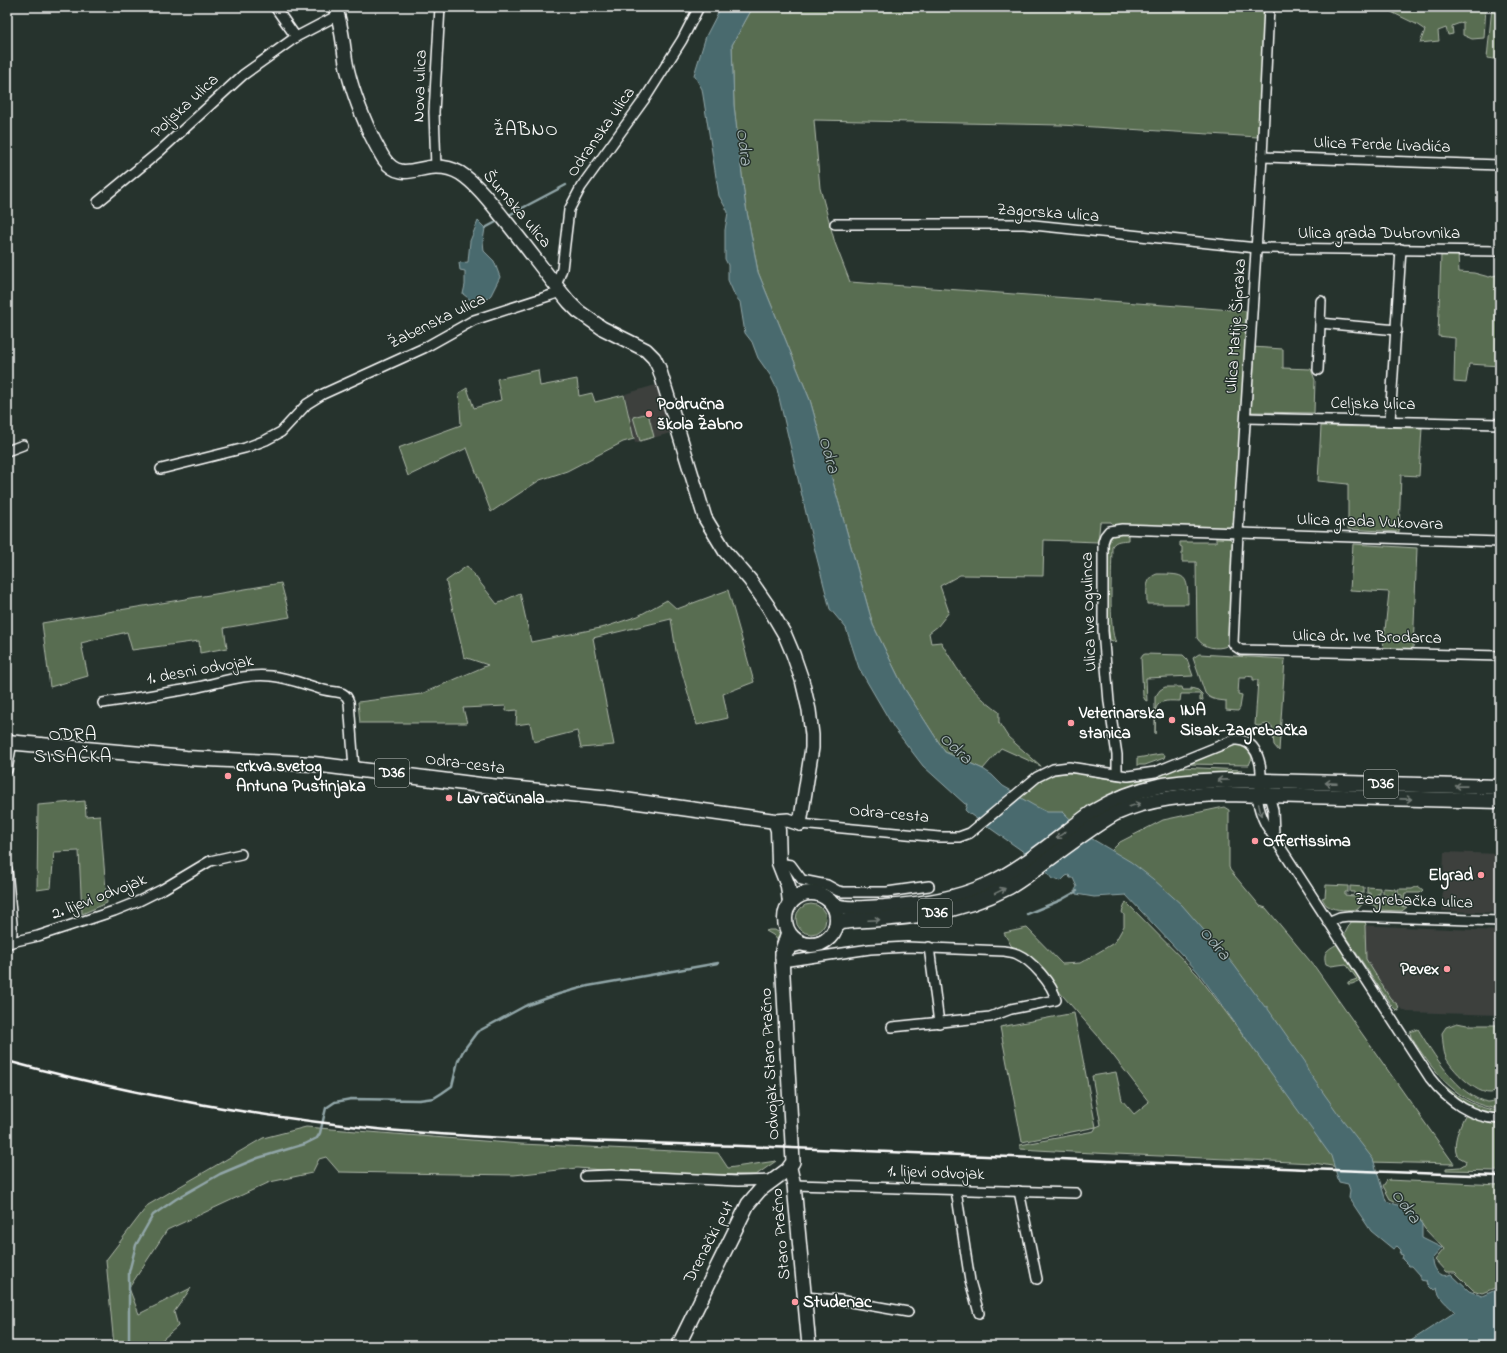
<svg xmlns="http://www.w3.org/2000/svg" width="1507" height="1353" font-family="'Indie Flower',sans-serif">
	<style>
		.built { fill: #3c413e }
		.green { fill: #596d51; stroke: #acb6a8 }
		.water { fill: #486a6e; stroke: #91a6a8 }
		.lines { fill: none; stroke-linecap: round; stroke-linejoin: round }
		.stream { stroke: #91a6a8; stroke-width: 2.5 }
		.street-casing { stroke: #fff; stroke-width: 12 }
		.secondary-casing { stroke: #fff; stroke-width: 16 }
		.primary-casing { stroke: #fff; stroke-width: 17 }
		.street { stroke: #26332d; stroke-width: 9 }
		.secondary { stroke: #26332d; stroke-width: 13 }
		.primary { stroke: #26332d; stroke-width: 14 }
		.rail { stroke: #fff; stroke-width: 2.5 }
		.oneway { stroke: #727a76 }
		.poi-dot { fill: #ff9aa2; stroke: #26332d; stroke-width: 1.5 }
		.labels { text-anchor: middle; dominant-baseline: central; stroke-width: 3; stroke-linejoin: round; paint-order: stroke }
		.shield { fill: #26332d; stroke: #bec2c0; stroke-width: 1 }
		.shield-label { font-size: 16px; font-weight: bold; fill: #fff }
		.street-label { font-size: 17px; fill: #fff; stroke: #26332d }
		.poi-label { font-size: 17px; font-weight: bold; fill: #fff; stroke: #26332d; text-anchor: start }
		.water-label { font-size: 18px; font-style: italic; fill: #adbcbe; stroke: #26332d }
		.quarter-label { font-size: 19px; letter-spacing: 1px; fill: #fff; stroke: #26332d }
	</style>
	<rect width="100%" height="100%" fill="#26332d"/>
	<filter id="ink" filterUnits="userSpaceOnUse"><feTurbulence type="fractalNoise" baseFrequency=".025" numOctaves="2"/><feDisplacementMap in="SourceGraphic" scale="8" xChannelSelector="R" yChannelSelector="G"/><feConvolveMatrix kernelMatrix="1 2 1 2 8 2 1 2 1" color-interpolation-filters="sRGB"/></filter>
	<g filter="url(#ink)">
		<g class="built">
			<path d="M659,384l15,48 -39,11 -10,-49z"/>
			<path d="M1444,852l56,2v59l-58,-2z"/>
			<path d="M1353,925l147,6v84l-93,-3 -14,-8 -46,-66z"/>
		</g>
		<g class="green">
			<path d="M753,7h512l-1,78 -6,52 -197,-12 -247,-5 6,68 15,55 15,39 396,29 -1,46 -10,162 -4,8 -13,2 -105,-4 -2,-3h-11l-2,20 -54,-2 -1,36 -83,-1 -20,11 9,26 -11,14 -9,7 2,10 10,-1c18,31 29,49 58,70v11l9,14 33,29 -40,-18 -18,21 -38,-17 -41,-64 -31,-63 -63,-225 -52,-128 -13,-71 -11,-96 -2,-60z"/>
			<path d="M1381,7h105l-2,31 -12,1 -9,-4v-13l-11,4 1,8 -5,1 -2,-7 -8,3 1,10 -19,2 5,-13 -9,-6z"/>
			<path d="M1492,7h8v53l-13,-2z"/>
			<path d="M1458,254l1,18 15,1 15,4 11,-3v92l-31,-2 -3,19 -12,-1 1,-44 -17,-2 3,-81z"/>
			<path d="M1252,347l31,2v19l28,1 4,11 -1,33 -63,-1 -3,-3z"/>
			<path d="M538,370l2,16 37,-7 2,17 13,-3 3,9 29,-7 10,44 -11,3 -56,29 -27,9 -49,32 -24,-64 -59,28 -10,-28 63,-23 -2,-32 8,-5 7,20 27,-8 -4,-21z"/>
			<path d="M648,413l6,24 -14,4 -7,-24z"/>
			<path d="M1321,426l101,2 -3,48 -18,-1 -2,57 -51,-3v-45l-30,-3z"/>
			<path d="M1119,533l9,1v6c-6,1 -12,0 -16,6 0,17 -4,85 4,96l-6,-2 -2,-14v-81l4,-9z"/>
			<path d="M1216,537h12l6,6 -5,97 -2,6c-10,4 -24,2 -30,-8l-1,-76h-14v-15l-2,-1v-4h36z"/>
			<path d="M1353,544l64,4 -4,102 -30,-1 6,-57 -39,-2z"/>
			<path d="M467,566l30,38 23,-11 11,49 74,-15 33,-11 29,-16 10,9 51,-19 26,92 -31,12 5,24 -31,7 -21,-74 -5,-32 -78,19 21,107 -33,3 -4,-17 -43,11 -4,-19 -14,2 1,-15 -11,1v-5l-43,2 4,15h-107l-2,-21 63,-8 67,-29 -24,-8 -18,-76z"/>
			<path d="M1157,574c29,0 31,0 31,30h-41c0,-11 -3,-26 10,-30z"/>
			<path d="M281,583l9,34 -66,11 3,20 -27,5 -1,-12 -67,9 -5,-18 -46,11 7,33 -38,11 -8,-64z"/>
			<path d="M1145,654l38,1 4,4 6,17 -47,2 1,23 -2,-1 -2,-4 -2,-38 2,-3z"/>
			<path d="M1199,654l86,5 -6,92 -5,-6 -2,-19 -5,-2 -9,2 -3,-1 3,-45h-5v-3l-7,-1v2h-7l-1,16 4,1 -2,13 -2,3 -12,-1v-9c-8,-1 -16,-1 -21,-8l-12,-35z"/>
			<path d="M1165,687h17l1,3h8v-2l7,2 4,4 1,6 -3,1v-7h-19l-1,7c-9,0 -20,-2 -24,7l-1,26v-37l5,-7z"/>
			<path d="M1235,745c9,1 14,5 17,13l-3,7 -63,-1z"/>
			<path d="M1161,754l4,1 -1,3 -19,7h-8v-7z"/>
			<path d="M1179,767l63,3 -9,3 -40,2 -38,5 -98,50 -43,-27c11,-10 22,-22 36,-27 23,-8 53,4 76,5 19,1 36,-6 53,-14z"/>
			<path d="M85,801l1,15 14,-1 7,88 -25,11 -3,-63 -25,1 -3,36 -14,2 1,-85z"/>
			<path d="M1224,807l5,3v57l1,3 30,36 6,2 49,59 139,197 -85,-2 -262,-307 13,-13 43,-22z"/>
			<path d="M1326,885l22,1v6h-3v3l9,1v-4h-4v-6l14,1v6h-4l1,3 9,1v-4h-3v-6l13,1v6h-3v4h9v-4h-3v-6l12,1 1,5h-4v5h10v-4l-4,-1v-5h14l6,-3 5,4 -3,3h-15l-1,8h-6v5l9,1 -5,4 -23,-1 -2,-1 -3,-4 -11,-2 -5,6c-8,1 -23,2 -30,-3 -3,-1 -4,-5 -6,-8l3,-1z"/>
			<path d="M1126,902l71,72 134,177 7,16 -24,-4 -242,-11 -52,-3v-4l74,-14 2,-4 -74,15 -22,-115 74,-14 22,114 5,-2 -9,-49 24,-4 6,28 12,14 15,-12 -51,-66 -70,-80 -16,-9 -8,-14 23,-5 35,36 18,-1 24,-14 11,-7 9,-16v-11l-2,-3z"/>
			<circle cx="811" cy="919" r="15"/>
			<path d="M1351,922h14l1,3h-1l1,34 24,39 8,7 1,6 -3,-1 -5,-5 -46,-69v-3z"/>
			<path d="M769,930h6l6,4v10l-8,-9 -7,-4z"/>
			<path d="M1339,943l21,33 -1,5 -7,3h-4v-2l9,-3 -11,-15 -15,2 -5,-2c-4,-13 3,-15 13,-21z"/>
			<path d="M1457,1023l10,2h31l2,3v60c-14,18 -47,-17 -54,-30 -3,-7 -3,-17 -4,-25l4,-6z"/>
			<path d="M1418,1029c14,23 41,69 70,73 4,0 8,-2 12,-3v10c-43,-4 -67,-38 -89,-72l-1,-5z"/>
			<path d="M1445,1086c16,13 34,23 55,25v4c-25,-4 -38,-12 -57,-28z"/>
			<path d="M1467,1115l9,4 24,6v46l-54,-1v-2l14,-1 5,-3 1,-3 -9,-5c-5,-13 2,-28 7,-39z"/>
			<path d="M306,1127l215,17 197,9 10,15 48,-7 -20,14 -116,-2 -63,-5 -63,7 -175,-3 -13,-15 -7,2 -7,14 -42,9 -103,48 -38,58 10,26 52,-26 -17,24 4,14 -23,20h-41l-8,-86 42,-55 115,-67z"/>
			<path d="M1387,1180l113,5v101l-18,7 -9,-3 -18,-18h-9l-11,-12 9,-11 -19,-20 -13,-20 -22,-10 -7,-13z"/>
		</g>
		<g class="water">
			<path d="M721,7h32l-21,38 2,60 11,96 13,71 52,128 63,225 31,63 41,64 38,17 9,6 11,11 16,9 2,3 12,7 14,7h16l26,25 42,25 22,17 29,26 52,60 31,42 3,-1v3l38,54v3l4,8 32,45 31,40 13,42 23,8 13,15v14l20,10 -10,11c0,11 8,20 19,15l18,17 13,5 18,-8v58h-97l52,-34c-7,-7 -17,-14 -18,-24l-3,2 -2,-2 -1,1 -4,-4 -1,-4 -6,-1v-5l-8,-9h-3l-7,-7 1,-4 -3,-1 1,-4 -4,-4 -4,3 -22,-18 -22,-33 1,-8 -2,-6 -9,-2 -8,-26 -133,-184 -72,-77 -32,2 -18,-3 -1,-4 2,-3 -4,-9h-3l-1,-3 -3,1 -5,5 -9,-2 -8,-11 -23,-18 -54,-38 -2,-2 2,-6h-2l-42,-38 -29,-38 -35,-60 -13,-40 -16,-19 -17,-66 -36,-154 -7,-14 -12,-17 -6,-16 -7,-9 -5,-31 -5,-6 -7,-16v-15l-3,-6v-29l3,-18 -9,-16 -17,-107 -8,-14 12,-39z"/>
			<path d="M478,221l7,7 -2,13 1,10 10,10 6,16 -9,18 -7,7 -12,-1 -9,-7 2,-9v-14l-5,-1 -1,-7 9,-1 2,-21z"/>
		</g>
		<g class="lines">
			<g class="stream">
				<path d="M509,215l57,-30"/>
				<path d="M485,228l13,-7"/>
				<path d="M1027,914l34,-14 16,-9"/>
				<path d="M129,1346v-74l7,-27 17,-30 23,-16 44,-25 38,-16 47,-14 12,-6 3,-5 6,-25 9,-6 16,-3 68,1 15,-2 8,-5 10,-7 6,-25 5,-10 14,-19 48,-26 34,-12 29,-8 130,-23"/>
			</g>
			<defs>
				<g id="street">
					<path d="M275,7l21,30"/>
					<path d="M1269,7l-7,150 -24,376 -5,110 2,3 6,4 259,6"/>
					<path d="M1262,157l238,8"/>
					<path d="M436,167l-2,-55 6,-105"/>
					<path d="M98,202l62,-51 83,-76 53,-38 42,-22"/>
					<path d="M835,224h189l233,24 243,3"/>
					<path d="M556,286l6,-17 7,-59 12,-23 65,-90 36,-57 17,-33"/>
					<path d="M1320,323l77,7"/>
					<path d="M1318,370l3,-69"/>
					<path d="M1246,418l254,6"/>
					<path d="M1390,421l11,-172"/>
					<path d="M7,451l16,-6"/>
					<path d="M161,469l84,-21 21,-8 15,-8 26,-28 16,-10 101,-46 50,-28 87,-28"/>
					<path d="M103,703c30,-5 60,-9 90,-15 26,-5 52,-15 78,-12 19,2 35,9 53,14 11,3 21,-1 25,12l5,66"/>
					<path d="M7,770l5,-28"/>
					<path d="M1117,774v-19l-8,-53 -6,-71v-89l2,-6 4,-5 13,-2 378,13"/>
					<path d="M1268,792l5,18 1,25"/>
					<path d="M800,824l139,13h20l11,-4 67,-56 16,-8 16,-2 59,9 27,-4 79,-32c22,-2 28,22 27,40 0,7 -3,14 -3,21 1,9 4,16 8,24l164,253c17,22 41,40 70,41"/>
					<path d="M779,863l12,2 11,15 25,5 11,6 5,1h44l42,-6"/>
					<path d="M7,869l5,55v9l-2,10"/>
					<path d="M1328,922l12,-5 9,-1 151,5"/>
					<path d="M7,943l31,-7 76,-25 25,-10 24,-12 47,-28 31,-7"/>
					<path d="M929,947l10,76"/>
					<path d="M782,962l88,-13 37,-2 97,4c4,1 9,1 13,3 14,6 36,30 39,46l-45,9 -21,8 -98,10"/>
					<path d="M585,1176l26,-1 127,6 36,-1"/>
					<path d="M794,1185l282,8"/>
					<path d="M956,1190l14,91 9,32"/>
					<path d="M1019,1191l18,88"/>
					<path d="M805,1297l34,3 69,12"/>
				</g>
				<g id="secondary">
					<path d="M335,7c7,18 8,37 11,56 5,26 14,48 25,72 4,8 8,16 13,24 16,23 34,7 53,8 7,0 16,2 23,6 17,11 31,30 44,46 22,27 43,56 65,83l9,9 24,17 44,22 8,8 5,10 46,150 20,33 25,29 18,26 17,29 8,19 9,26 7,30 3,25v13l-12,76"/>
					<path d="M775,821l13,-1 12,4"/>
					<path d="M782,957l10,-11 10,-3"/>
					<path d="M790,1168l4,17 15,161"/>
					<path d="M678,1346l70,-142 12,-14 27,-20 6,-8 -11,-205v-7l6,-18"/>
				</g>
				<g id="primary">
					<path d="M7,742l179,16 128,6 166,21 130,13 165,23 3,9 1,33 9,23 2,17"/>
					<circle cx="811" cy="919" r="26"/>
					<path d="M833,905c16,6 35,2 51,2 34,-2 70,-7 101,-21 37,-16 75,-50 108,-74 46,-28 84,-31 137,-32l270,7"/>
					<path d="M836,926l6,-4 7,-1c58,-3 107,-6 160,-34 11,-6 22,-15 32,-22 24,-18 48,-36 73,-51 35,-16 73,-19 112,-20l274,7"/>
				</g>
			</defs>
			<use href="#street" class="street-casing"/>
			<use href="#secondary" class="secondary-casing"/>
			<use href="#primary" class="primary-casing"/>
			<use href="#street" class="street"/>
			<use href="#secondary" class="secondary"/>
			<use href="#primary" class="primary"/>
			<path class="rail" d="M7,1061c122,33 245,55 370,68 138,13 277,13 415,19 105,4 211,9 316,13 131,6 261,10 392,15"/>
		</g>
		<defs><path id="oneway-shaft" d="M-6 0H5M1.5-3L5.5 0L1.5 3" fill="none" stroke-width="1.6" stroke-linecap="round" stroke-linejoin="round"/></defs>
		<g class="oneway">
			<use href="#oneway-shaft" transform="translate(1223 780) rotate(179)"/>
			<use href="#oneway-shaft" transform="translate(1331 783) rotate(-178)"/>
			<use href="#oneway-shaft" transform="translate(1461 786) rotate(-179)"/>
			<use href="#oneway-shaft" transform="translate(1406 799) rotate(1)"/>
			<use href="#oneway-shaft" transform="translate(1135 805) rotate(-17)"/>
			<use href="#oneway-shaft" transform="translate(1260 810) rotate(77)"/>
			<use href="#oneway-shaft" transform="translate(1061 835) rotate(144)"/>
			<use href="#oneway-shaft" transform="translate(1000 891) rotate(-26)"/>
			<use href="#oneway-shaft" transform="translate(874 920) rotate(-3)"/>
		</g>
	</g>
	<g class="poi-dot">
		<circle cx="649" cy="414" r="4"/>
		<circle cx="1172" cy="720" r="4"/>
		<circle cx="1071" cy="723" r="4"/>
		<circle cx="228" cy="776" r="4"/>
		<circle cx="449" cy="798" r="4"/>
		<circle cx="1255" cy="841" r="4"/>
		<circle cx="1481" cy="875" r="4"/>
		<circle cx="1447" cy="969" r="4"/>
		<circle cx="795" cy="1302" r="4"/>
	</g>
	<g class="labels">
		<g class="shield">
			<rect x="375" y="759" width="34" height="28" rx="3"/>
			<rect x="1364" y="770" width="34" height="28" rx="3"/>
			<rect x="918" y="899" width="34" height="28" rx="3"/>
		</g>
		<g class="shield-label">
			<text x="392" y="773">D36</text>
			<text x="1381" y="784">D36</text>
			<text x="935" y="913">D36</text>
		</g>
		<g class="street-label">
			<text transform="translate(420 86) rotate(-88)">Nova ulica</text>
			<text transform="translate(185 106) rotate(-43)">Poljska ulica</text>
			<text transform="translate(601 132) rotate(-55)">Odranska ulica</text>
			<text transform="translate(1382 145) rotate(2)">Ulica Ferde Livadića</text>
			<text transform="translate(517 209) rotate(50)">Šumska ulica</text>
			<text transform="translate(1048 213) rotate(4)">Zagorska ulica</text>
			<text x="1379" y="233">Ulica grada Dubrovnika</text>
			<text transform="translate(437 321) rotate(-26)">Žabenska ulica</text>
			<text transform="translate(1236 326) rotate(-86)">Ulica Matije Šipraka</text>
			<text transform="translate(1373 404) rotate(1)">Celjska ulica</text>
			<text transform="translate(1370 522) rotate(2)">Ulica grada Vukovara</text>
			<text transform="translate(1089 612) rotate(-92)">Ulica Ive Ogulinca</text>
			<text transform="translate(1367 637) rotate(1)">Ulica dr. Ive Brodarca</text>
			<text transform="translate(200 670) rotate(-10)">1. desni odvojak</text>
			<text transform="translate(465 764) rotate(7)">Odra-cesta</text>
			<text transform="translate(889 814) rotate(5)">Odra-cesta</text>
			<text transform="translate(99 897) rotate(-21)">2. lijevi odvojak</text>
			<text transform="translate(1414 901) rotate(2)">Zagrebačka ulica</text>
			<text transform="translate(770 1064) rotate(-93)">Odvojak Staro Pračno</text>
			<text transform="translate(936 1173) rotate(2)">1. lijevi odvojak</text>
			<text transform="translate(781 1234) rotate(-95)">Staro Pračno</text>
			<text transform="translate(709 1242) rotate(-63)">Drenački put</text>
		</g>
		<g class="poi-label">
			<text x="657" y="404">Područna<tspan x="657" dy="20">škola Žabno</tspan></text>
			<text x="1180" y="710">INA<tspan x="1180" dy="20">Sisak-Zagrebačka</tspan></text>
			<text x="1079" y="713">Veterinarska<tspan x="1079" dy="20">stanica</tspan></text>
			<text x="236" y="766">crkva svetog<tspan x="236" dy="20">Antuna Pustinjaka</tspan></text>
			<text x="457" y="798">Lav računala</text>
			<text x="1263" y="841">Offertissima</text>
			<text x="1473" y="875" text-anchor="end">Elgrad</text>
			<text x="1439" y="969" text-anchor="end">Pevex</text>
			<text x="803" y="1302">Studenac</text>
		</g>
		<g class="water-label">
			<text transform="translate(743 147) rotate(83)">Odra</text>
			<text transform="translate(828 455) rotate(74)">Odra</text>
			<text transform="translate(955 749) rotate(43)">Odra</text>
			<text transform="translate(1214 944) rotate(50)">Odra</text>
			<text transform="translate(1405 1207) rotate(54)">Odra</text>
		</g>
		<g class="quarter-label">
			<text x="526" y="130">ŽABNO</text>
			<text x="73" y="735">ODRA<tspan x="73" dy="22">SISAČKA</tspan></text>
		</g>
	</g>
	<rect width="1507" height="1353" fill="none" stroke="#26332d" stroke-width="24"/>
	<rect x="12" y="12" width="1483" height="1329" fill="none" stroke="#fff" stroke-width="1.5" filter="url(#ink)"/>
</svg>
